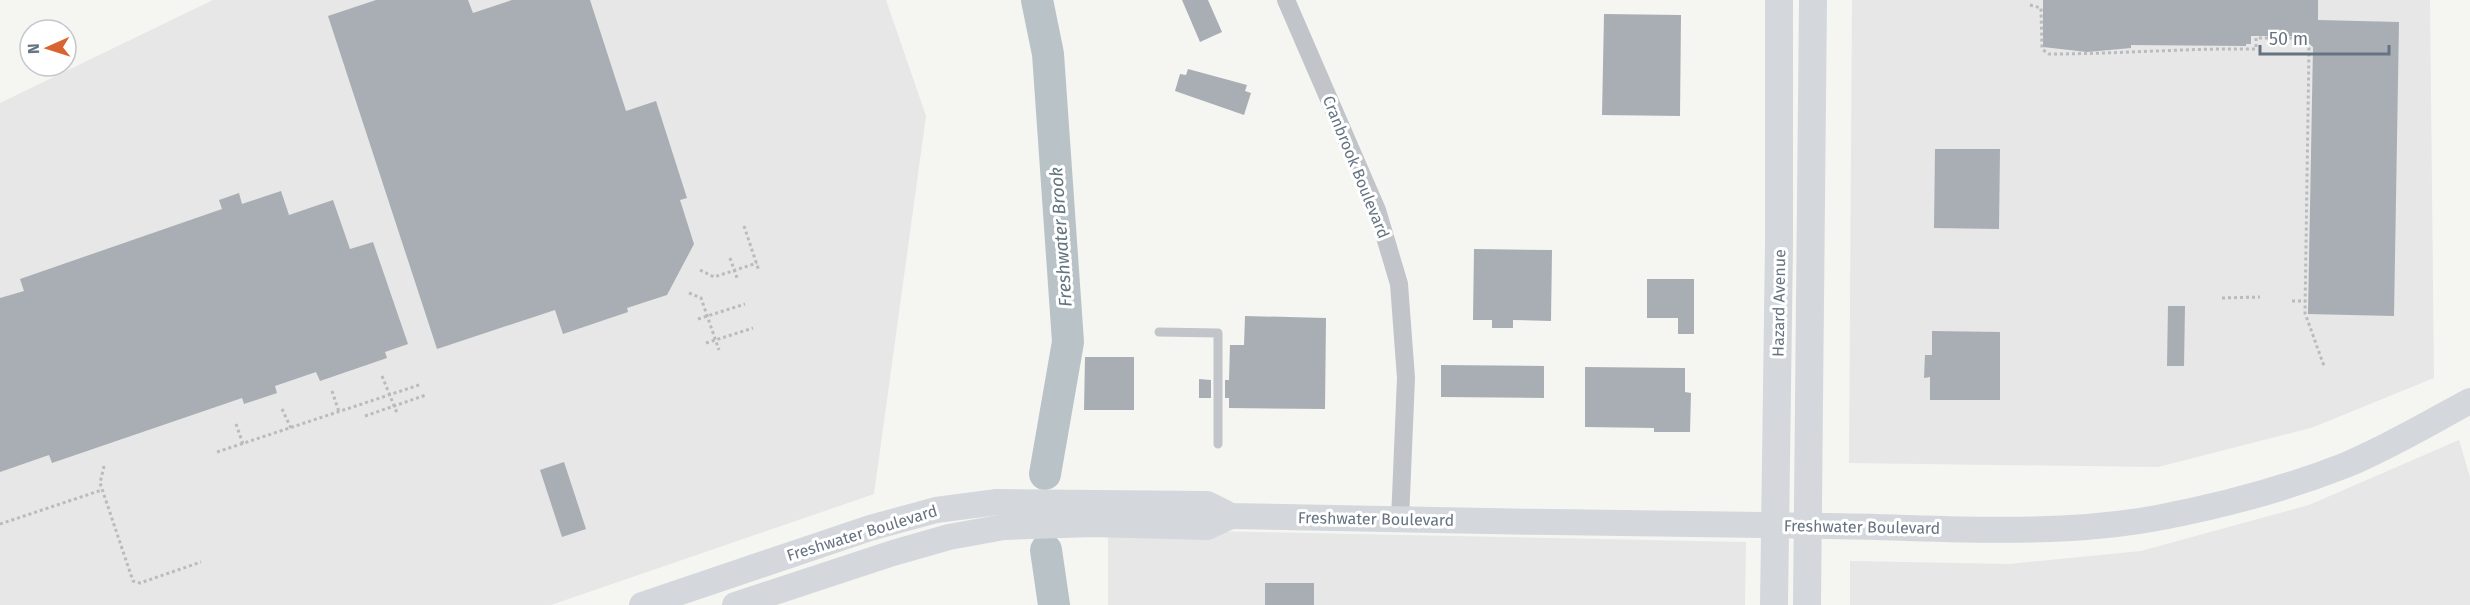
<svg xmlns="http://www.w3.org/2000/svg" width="2470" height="605" font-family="'Fira Sans',sans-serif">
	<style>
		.built { fill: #e6e7e6 }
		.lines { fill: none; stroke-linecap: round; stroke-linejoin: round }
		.river { stroke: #b9c3c7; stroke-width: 32 }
		.building { fill: #a8aeb4 }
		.path { stroke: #b9bbbe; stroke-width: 3; stroke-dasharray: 3 3; stroke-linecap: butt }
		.lane { stroke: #c1c4c8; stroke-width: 9 }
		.street { stroke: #c1c4c8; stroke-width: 18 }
		.secondary { stroke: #d4d8dc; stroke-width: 26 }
		.primary { stroke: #d4d8dc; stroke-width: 28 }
		.labels { text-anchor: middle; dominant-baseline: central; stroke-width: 6; stroke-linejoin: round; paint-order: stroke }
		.street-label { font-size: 16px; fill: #667381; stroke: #fff }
		.water-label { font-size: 18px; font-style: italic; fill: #62747e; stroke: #fff }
	</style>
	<rect width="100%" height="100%" fill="#f5f6f2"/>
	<g class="built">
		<path d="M213,0h673l40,116 -52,378 -323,111h-551v-502z"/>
		<path d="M1852,0h578l4,378 -123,50 -153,39 -309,-4z"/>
		<path d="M2459,440l11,37v128h-620v-44l159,3 132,-13 168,-46z"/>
		<path d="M1108,529l638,13 -1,63h-637z"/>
	</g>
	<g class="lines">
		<g class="river">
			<path d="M1037,0l11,54 20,288 -23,132"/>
			<path d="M1046,550l8,55"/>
		</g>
	</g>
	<g class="building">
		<path d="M376,0h92l5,13 39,-13h78l36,111 30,-10 31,97 -7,2 14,44 -27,51 -40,13 1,4 -65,22 -8,-24 -118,39 -109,-333z"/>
		<path d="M1182,0h26l14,32 -22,10z"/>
		<path d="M2043,0h275v20l81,2 -5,294 -86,-2 5,-267 -13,-11h-49v8h-5v2l-115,-1v3l-44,4 -44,-5z"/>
		<path d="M1604,14l77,1 -1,101 -78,-1z"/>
		<path d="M1188,69l59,16 -2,6 6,2 -7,22 -69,-24 5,-17 6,1z"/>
		<path d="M1935,149h65l-1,80 -65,-1z"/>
		<path d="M281,191l8,24 44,-15 17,49 23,-7 35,102 -23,8 2,6 -67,23 -4,-9 -41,14 2,7 -33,11 -2,-6 -190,65 -3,-8 -49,17v-174l24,-7 -4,-12 202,-70 -3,-9 20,-7 3,11z"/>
		<path d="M1474,249l78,1 -1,71 -38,-1v8h-21v-8h-19z"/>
		<path d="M1647,279h47v55h-16v-16h-31z"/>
		<path d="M2168,306h17l-1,60h-17z"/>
		<path d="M1245,316l81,2 -1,91 -96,-1v-10h-4v-18h4l1,-35h14z"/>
		<path d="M1932,331l68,1v68h-70v-23l-6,1 1,-23h7z"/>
		<path d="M1085,357h49v53h-50z"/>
		<path d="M1441,365l103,1v32l-103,-1z"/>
		<path d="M1585,367l100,1v24l6,1 -1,39h-36v-4l-69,-1z"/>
		<path d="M1199,379l12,1v18h-12z"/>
		<path d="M564,462l22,67 -24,8 -22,-67z"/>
		<rect x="1265" y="583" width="49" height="22"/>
	</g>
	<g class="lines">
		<g class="path">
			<path d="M2030,5l11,3 1,41 7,5c69,0 138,-6 207,-5v-11h43l10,9 -4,266 19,53"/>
			<path d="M744,226l15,45"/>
			<path d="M730,258l7,20"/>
			<path d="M700,270l14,7 43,-14"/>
			<path d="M689,293l12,5 18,52"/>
			<path d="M2222,298l38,-1"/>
			<path d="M2292,301h13"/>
			<path d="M698,319l47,-15"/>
			<path d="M706,343l47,-15"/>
			<path d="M382,376l15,37"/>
			<path d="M332,391l7,21"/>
			<path d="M282,409l9,19"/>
			<path d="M365,416l61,-21"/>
			<path d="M236,424l7,20"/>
			<path d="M217,452l205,-68"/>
			<path d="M104,466l-4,17 33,98 7,2 61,-21"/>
			<path d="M0,524l102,-34"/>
		</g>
		<path class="lane" d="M1159,332l59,1v111"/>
		<path class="street" d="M1286,0l91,210 22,74 7,94 -6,142"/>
		<g class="secondary">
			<path d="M642,605l228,-77 66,-18 61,-8 210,2 24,12c199,4 397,8 596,10 109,1 222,12 330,-8 64,-12 128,-29 189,-53 43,-18 83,-42 124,-64"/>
			<path d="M735,605l158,-52 56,-16 55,-10 89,-3 114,3 24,-11"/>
		</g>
		<g class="primary">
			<path d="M1774,605l5,-361v-244"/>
			<path d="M1807,605l6,-605"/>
		</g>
	</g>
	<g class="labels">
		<g class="street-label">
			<text transform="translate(1356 167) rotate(68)">Cranbrook Boulevard</text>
			<text transform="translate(1779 303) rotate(-89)">Hazard Avenue</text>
			<text transform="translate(1376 519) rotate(1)">Freshwater Boulevard</text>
			<text transform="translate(1862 527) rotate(1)">Freshwater Boulevard</text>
			<text transform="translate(862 533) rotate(-17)">Freshwater Boulevard</text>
		</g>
		<g class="water-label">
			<text transform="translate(1061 237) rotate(-94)">Freshwater Brook</text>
		</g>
	</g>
	<g transform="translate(48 48) rotate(267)"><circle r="28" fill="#ffffff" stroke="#c2c7cd" stroke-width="1.5"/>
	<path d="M0-4.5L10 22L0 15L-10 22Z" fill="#d86530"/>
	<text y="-9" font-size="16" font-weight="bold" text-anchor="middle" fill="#667381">N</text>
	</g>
	<path d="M2260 45v9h129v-9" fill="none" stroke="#667381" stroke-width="3"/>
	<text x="2269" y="45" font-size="18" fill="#667381" stroke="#ffffff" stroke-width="4.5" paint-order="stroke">50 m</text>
</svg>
